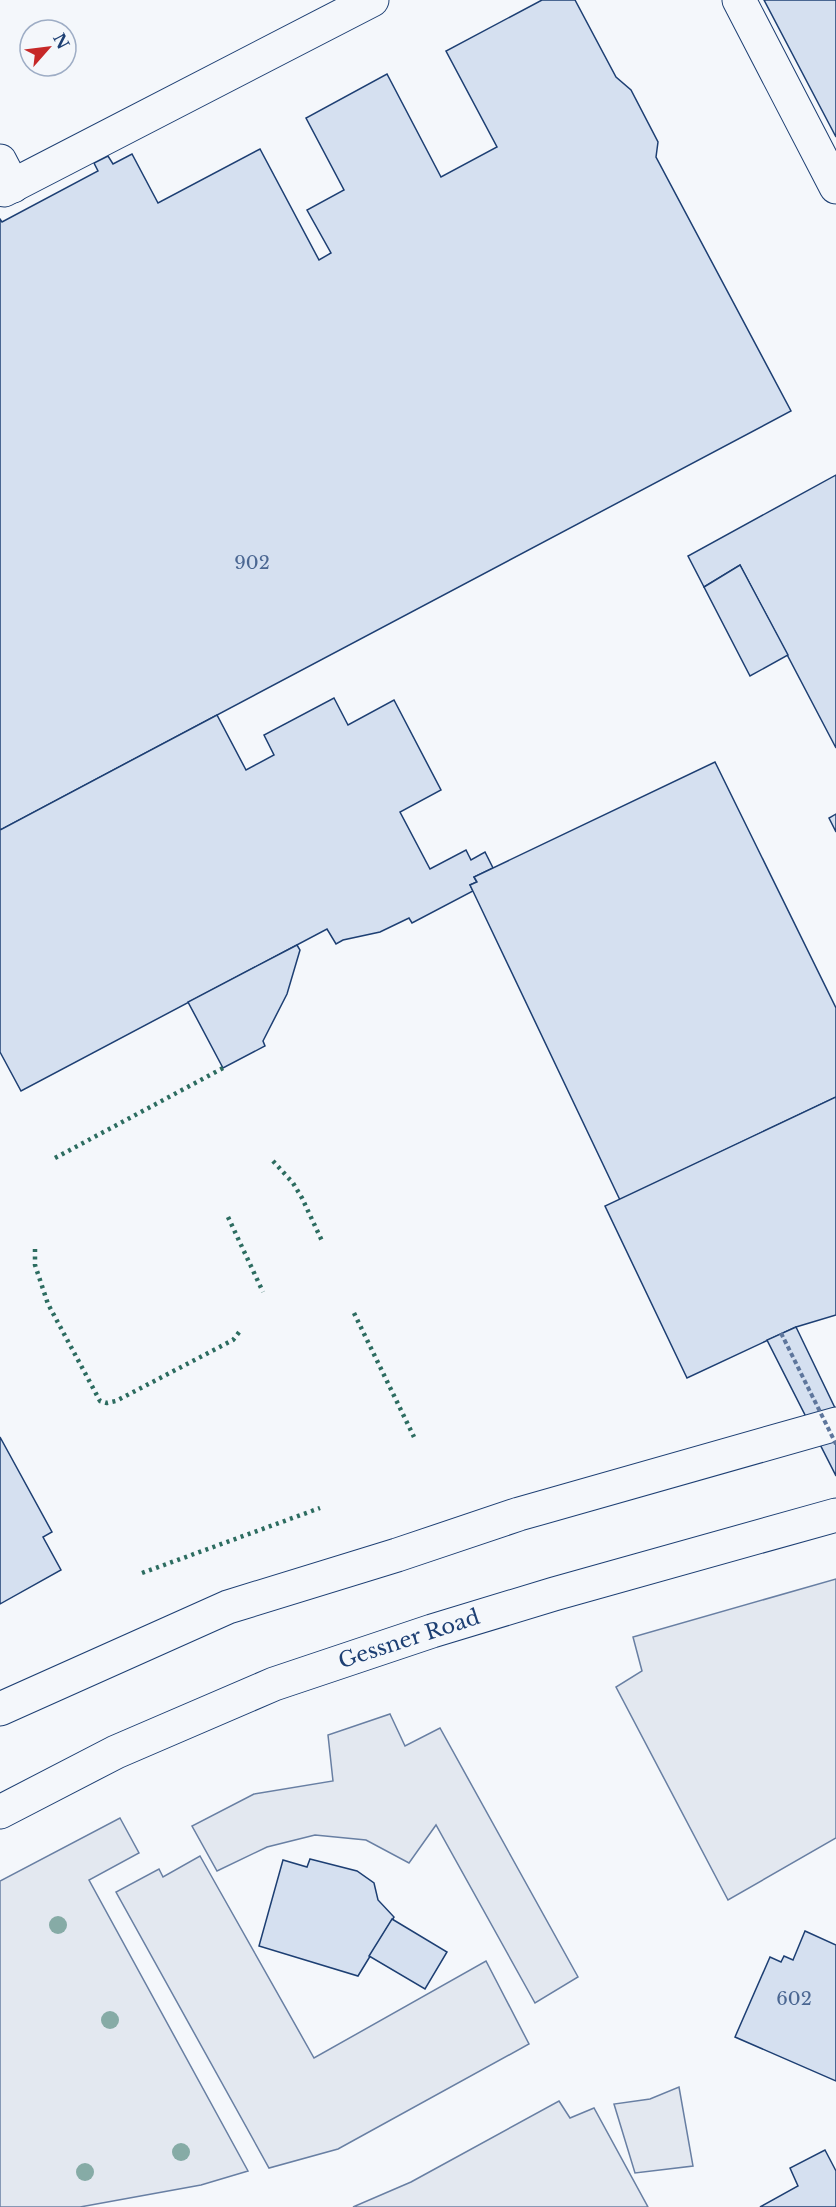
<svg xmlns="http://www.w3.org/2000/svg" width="836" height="2207" font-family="'Libre Baskerville',serif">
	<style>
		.parking { fill: #e3e8f0; stroke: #687fa3; stroke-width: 1.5 }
		.building { fill: #d5e0f0; stroke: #1d3f73; stroke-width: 1.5 }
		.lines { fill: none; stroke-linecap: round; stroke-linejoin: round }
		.minor-casing { stroke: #1d3f73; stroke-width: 35 }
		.major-casing { stroke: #1d3f73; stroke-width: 35 }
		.minor { stroke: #f4f7fb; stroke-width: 33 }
		.major { stroke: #f4f7fb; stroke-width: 33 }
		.path-bridge { stroke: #5e769c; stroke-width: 4; stroke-dasharray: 4.5 3; stroke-linecap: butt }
		.hedge { stroke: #2c6c60; stroke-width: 4.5; stroke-dasharray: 3 4.5; stroke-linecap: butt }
		.tree { fill: #86aba6 }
		.labels { text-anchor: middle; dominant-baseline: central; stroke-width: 4.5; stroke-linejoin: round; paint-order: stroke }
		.number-label { font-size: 18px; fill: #4b6792 }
		.street-label { font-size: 21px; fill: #1d3f73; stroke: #f4f7fb }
	</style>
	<rect width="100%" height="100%" fill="#f4f7fb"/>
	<g class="parking">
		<path d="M836,1579v259l-108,62 -112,-213 26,-16 -9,-34z"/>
		<path d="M390,1714l15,32 35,-18 138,249 -43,26 -99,-178 -27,38 -43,-23 -51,-5 -48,12 -50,24 -25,-45 62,-32 79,-13 -5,-46z"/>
		<path d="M120,1818l19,35 -50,27 159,291 -47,14 -121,22h-80v-326z"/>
		<path d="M200,1856l114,202 172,-97 43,83 -191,105 -69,19 -153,-276 43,-23 4,8z"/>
		<path d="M679,2087l14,79 -58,7 -21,-69 36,-5z"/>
		<path d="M559,2101l11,17 24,-10 54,99h-295l58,-25z"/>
	</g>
	<g class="building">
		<path d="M542,0h33l41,77 15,13 27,52 -2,15 135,254 -791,419v-611l2,3 96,-51 -4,-8 14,-7 5,8 19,-10 26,49 102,-54 59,111 12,-7 -24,-43 37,-20 -38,-72 81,-44 54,103 56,-30 -51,-96z"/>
		<path d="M764,0h72v137z"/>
		<path d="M836,475v273l-96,-183 -36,22 -16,-31z"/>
		<path d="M740,565l48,90 -38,21 -46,-89z"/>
		<path d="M334,698l14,27 46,-25 47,90 -41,22 30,57 36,-19 5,10 14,-8 8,16 -19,9 3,5 -7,3 3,6 -61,32 -3,-5 -29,14 -37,8 -7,4 -9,-15 -306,162 -21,-39v-222l217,-115 29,55 28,-15 -10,-20z"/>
		<path d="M715,762l121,246v89l-216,103 -150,-315 7,-3 -3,-5z"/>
		<path d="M836,814v18l-7,-14z"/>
		<path d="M297,945l3,5 -13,44 -24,47 2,5 -42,22 -35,-66z"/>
		<path d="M836,1097v218l-40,12 -109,51 -82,-172z"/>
		<path d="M796,1327l40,83v66l-69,-136z"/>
		<path d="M0,1437l52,95 -9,5 18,33 -61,34z"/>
		<path d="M310,1859l47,12 17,12 4,17 16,17 -36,59 -99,-30 24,-86 24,7z"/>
		<path d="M392,1919l55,33 -22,37 -56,-33z"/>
		<path d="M805,1931l31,14v136l-101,-44 35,-80 11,5 3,-6 9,4z"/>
		<path d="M825,2150l11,21v36h-76l38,-21 -8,-18z"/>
	</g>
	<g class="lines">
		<defs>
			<g id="minor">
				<path d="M739,0l97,187"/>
				<path d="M0,161l13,25"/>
				<path d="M4,190l368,-190"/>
			</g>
			<g id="major">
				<path d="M0,1709l228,-102 169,-52 122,-41 317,-90"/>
				<path d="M0,1812l116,-60 158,-68 158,-53 122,-37 282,-79"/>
			</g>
		</defs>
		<use href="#minor" class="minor-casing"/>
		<use href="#major" class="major-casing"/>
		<use href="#minor" class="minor"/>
		<use href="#major" class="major"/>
		<path class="path-bridge" d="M781,1333l55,111"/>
		<g class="hedge">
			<path d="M55,1158l170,-91"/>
			<path d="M273,1161l20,22 9,15 20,43"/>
			<path d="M228,1217l35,75"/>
			<path d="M35,1249v16l13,39 52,97 7,2 9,-2 117,-61 7,-9"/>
			<path d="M354,1313l60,124"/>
			<path d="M142,1573l178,-65"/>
		</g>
	</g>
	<g class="tree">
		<circle cx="58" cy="1925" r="9"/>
		<circle cx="110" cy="2020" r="9"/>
		<circle cx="181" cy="2152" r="9"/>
		<circle cx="85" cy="2172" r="9"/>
	</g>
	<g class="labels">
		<g class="number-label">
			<text x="252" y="563">902</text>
			<text x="794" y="1999">602</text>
		</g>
		<g class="street-label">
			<text transform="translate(409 1639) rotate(-18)">Gessner Road</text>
		</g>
	</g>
	<g transform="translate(48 48) rotate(62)"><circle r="28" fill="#f4f7fb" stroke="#9eadc5" stroke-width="1.5"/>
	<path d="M0-4.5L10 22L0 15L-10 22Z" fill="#c62828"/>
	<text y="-9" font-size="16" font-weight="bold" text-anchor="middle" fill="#1d3f73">N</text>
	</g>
</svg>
